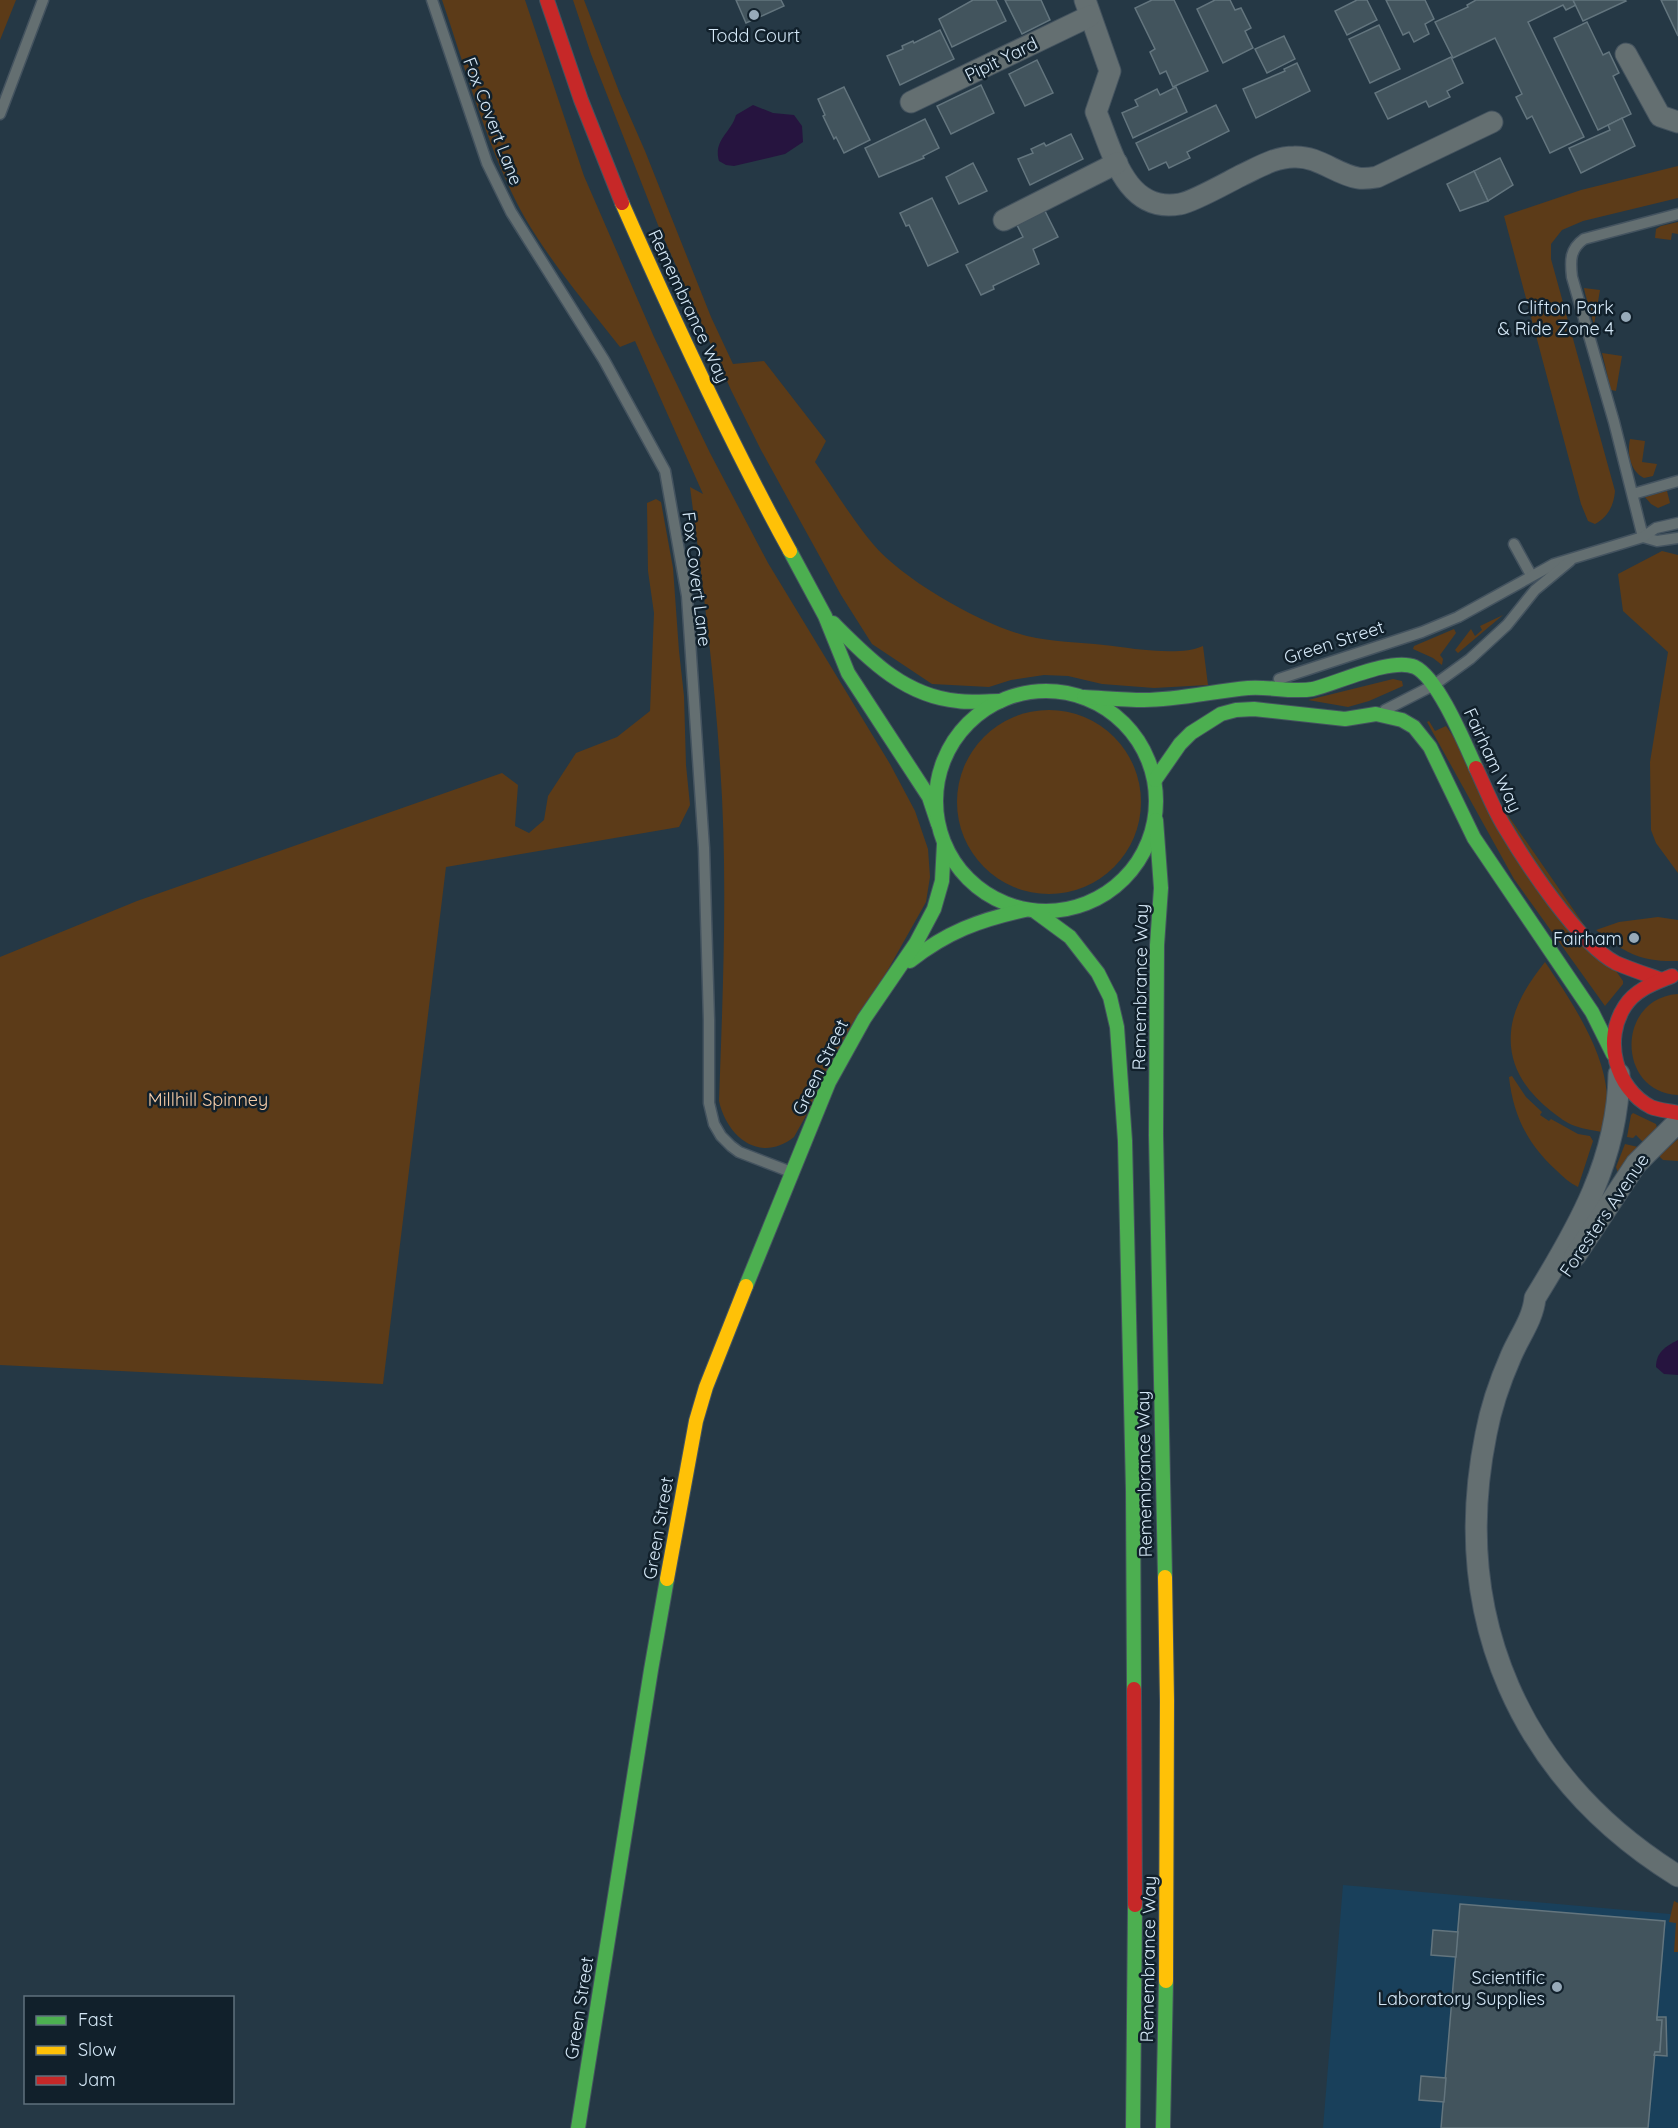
<svg xmlns="http://www.w3.org/2000/svg" width="1678" height="2128" font-family="Quicksand,sans-serif">
	<style>
		.built { fill: #19405b }
		.green { fill: #5c3b18 }
		.water { fill: #26143f }
		.building { fill: #42545d; stroke: #63757e; stroke-width: 1.5 }
		.lines { fill: none; stroke-linecap: round; stroke-linejoin: round }
		.lane-casing { stroke: #44535f; stroke-width: 13 }
		.street-casing { stroke: #44535f; stroke-width: 23 }
		.fast-casing { stroke: #44535f; stroke-width: 16 }
		.slow-casing { stroke: #44535f; stroke-width: 16 }
		.jam-casing { stroke: #44535f; stroke-width: 16 }
		.lane { stroke: #646f71; stroke-width: 10 }
		.street { stroke: #646f71; stroke-width: 21 }
		.fast { stroke: #4caf50; stroke-width: 14 }
		.slow { stroke: #ffc107; stroke-width: 14 }
		.jam { stroke: #c62828; stroke-width: 14 }
		.poi-dot { fill: #97aab9; stroke: #11202b; stroke-width: 2 }
		.labels { text-anchor: middle; dominant-baseline: central; stroke-width: 5; stroke-linejoin: round; paint-order: stroke }
		.poi-label { font-size: 18px; fill: #d5e8f7; stroke: #11202b; text-anchor: end }
		.street-label { font-size: 18px; fill: #d5e8f7; stroke: #11202b }
		.park-label { font-size: 18px; fill: #f7cda8; stroke: #11202b }
	</style>
	<rect width="100%" height="100%" fill="#253845"/>
	<path class="built" d="M1343,1885l327,29 8,4v210h-355z"/>
	<g class="green">
		<path d="M0,0h16l-16,40z"/>
		<path d="M442,0h83l59,176 70,161 56,116 58,110 122,201 25,47 13,38 2,28 -4,25 -132,235c-34,27 -67,0 -75,-36 4,-112 9,-225 1,-337 -6,-93 -18,-185 -30,-277l13,7 -68,-153 -15,6c-33,-42 -68,-83 -95,-129 -36,-64 -59,-148 -83,-218z"/>
		<path d="M573,0h11l36,94 25,57 66,166 22,47 31,-3 62,80 -11,21c19,27 37,57 58,82 30,36 109,81 154,92 25,6 52,6 77,9 27,3 75,12 99,1l5,39 -54,3 -52,-4 -34,-8 -24,-1 -33,5 -22,7 -57,-3 -60,-40 -31,-49 -80,-145 -30,-60 -73,-165 -67,-171z"/>
		<path d="M1678,166v32l-95,23 -21,9 -11,14v15l64,232c-1,14 -7,26 -20,33l-7,-3 -7,-17 -77,-288 77,-26z"/>
		<path d="M1678,222v12l-6,-1 -1,7 -16,-2 1,-9 5,-3z"/>
		<path d="M1584,288l16,2 -6,35 -9,-32z"/>
		<path d="M1602,353l20,3 -6,35 -5,-1z"/>
		<path d="M1630,439l15,2 -3,21 15,2 -4,12 -9,2c-14,-7 -17,-25 -14,-39z"/>
		<path d="M1667,491l3,12 -12,5 -7,-4 -6,-7z"/>
		<path d="M656,499l5,3 12,66 6,83 5,45 2,69 4,40 -11,22 -233,40 -63,517 -383,-19v-408l137,-56 365,-128 16,12 -3,41 14,7 15,-13 4,-24 28,-43 41,-16 33,-26 4,-98 -6,-42 -1,-68z"/>
		<path d="M1662,551l16,4v318l-22,-30 -5,-13 -1,-68 18,-110 -45,-41 -5,-37z"/>
		<path d="M1503,615l-45,38 -3,-3 16,-21 4,7 7,-6 -2,-4z"/>
		<path d="M1454,629l2,4 -16,22 3,4 -1,6 -9,-7 -20,-9 1,-3z"/>
		<path d="M1393,679l9,2 1,5 -34,15 -21,6 -40,-7z"/>
		<circle cx="1049" cy="802" r="92"/>
		<path d="M1429,721l6,10 11,-5 177,255v3l-18,22 -91,-127 -87,-157z"/>
		<path d="M1658,917l20,3v41c-39,1 -52,-8 -82,-31l23,-8z"/>
		<path d="M1545,962c25,37 59,87 62,133 1,13 -3,25 -5,37 -9,-2 -19,-3 -27,-6 -9,-3 -16,-9 -24,-15 -25,-20 -43,-45 -40,-79 2,-26 18,-50 34,-70z"/>
		<path d="M1678,994v101c-62,-3 -62,-97 0,-101z"/>
		<path d="M1512,1076l14,21 16,15 -2,3 9,6 2,-2 27,15 12,2 3,5 -15,46c-8,-4 -15,-10 -22,-17 -28,-25 -43,-55 -47,-93z"/>
		<path d="M1633,1113l23,11 1,4 -14,14 -7,-7 -3,3 -6,-1 4,-22z"/>
		<path d="M1678,1139v22l-15,-1 -4,-4z"/>
		<path d="M1625,1144l13,3 -20,26 -2,-6z"/>
		<path d="M1674,1901l4,2v49h-4l2,-29 -7,-1z"/>
	</g>
	<g class="water">
		<path d="M753,105l20,8 21,2 8,11 1,16 -18,12 -51,12 -8,-1 -7,-4c-6,-21 12,-28 17,-46z"/>
		<path d="M1678,1340v35l-14,-1 -8,-7c0,-15 10,-21 22,-27z"/>
	</g>
	<g class="building">
		<path d="M736,0h45l3,6 -38,17z"/>
		<path d="M973,0h23l10,21 -54,26 -13,-28z"/>
		<path d="M1005,0h36l9,20 -28,14z"/>
		<path d="M1152,0h22l34,71 -35,16 -7,-16 -6,3 -10,-22 5,-3 -20,-41z"/>
		<path d="M1215,0h15l5,10 6,-2 10,20 -6,3 8,17 -30,15 -26,-54z"/>
		<path d="M1357,0h10l10,20 -30,15 -12,-24z"/>
		<path d="M1386,0h39l9,19 -9,5 4,10 -15,8 -5,-10 -6,3z"/>
		<path d="M1476,0h97l3,5 -10,5 -3,-5 -35,17 56,115 -34,16 -18,-37 -5,3 -11,-22 6,-3 -27,-56 -42,20 -18,-36 33,-15 -1,-2z"/>
		<path d="M1573,0h52l1,1 -43,20z"/>
		<path d="M1661,0h17v36z"/>
		<path d="M1587,22l16,33 6,-3 10,21 -6,3 18,38 -33,16 -44,-92z"/>
		<path d="M1379,25l21,44 -30,14 -21,-44z"/>
		<path d="M940,30l14,29 -54,26 -13,-29 16,-7 -1,-3 11,-5 1,2z"/>
		<path d="M1284,36l11,23 -28,14 -12,-24z"/>
		<path d="M1451,57l12,26 -16,8 3,6 -21,10 -3,-6 -38,18 -13,-26z"/>
		<path d="M1037,60l16,33 -28,13 -16,-32z"/>
		<path d="M1297,63l13,28 -54,27 -13,-29 42,-18 -1,-2z"/>
		<path d="M981,85l13,28 -43,21 -14,-28z"/>
		<path d="M844,87l26,53 -26,13 -8,-16 -2,2 -11,-23 2,-1 -7,-16z"/>
		<path d="M1176,87l11,25 -54,26 -11,-25 16,-7 -3,-6 22,-11 3,6z"/>
		<path d="M1216,105l13,26 -42,21 3,6 -21,10 -3,-6 -17,8 -13,-27z"/>
		<path d="M1622,118l13,28 -54,27 -12,-25 41,-18 -2,-5z"/>
		<path d="M925,119l14,29 -16,8 1,2 -45,19 -14,-29z"/>
		<path d="M1071,134l12,25 -53,26 -12,-26 15,-6 -2,-4 13,-6 2,3z"/>
		<path d="M1500,158l13,27 -25,16 -14,-30z"/>
		<path d="M973,163l14,28 -28,13 -13,-27z"/>
		<path d="M1474,171l14,30 -28,10 -13,-27z"/>
		<path d="M932,198l26,54 -30,14 -19,-41 -3,1 -6,-13z"/>
		<path d="M1044,209l14,28 -25,12 6,15 -46,22 1,3 -13,6 -15,-30 57,-28 -7,-14z"/>
		<path d="M1460,1904l205,17 -8,96v3h5l-2,32h-5l-7,76h-207z"/>
		<path d="M1433,1930l25,2 -2,25 -25,-2z"/>
		<path d="M1657,2017h9l1,39 -13,-1 1,-3h5l2,-32h-5z"/>
		<path d="M1421,2076l25,2 -2,24 -25,-2z"/>
	</g>
	<g class="lines">
		<defs>
			<g id="lane">
				<path d="M432,0l55,163 24,49 93,148 61,111 22,125 17,252 5,172v83l5,21 7,12 10,10 8,6 52,20"/>
				<path d="M0,114l43,-114"/>
				<path d="M1633,494l45,-13"/>
				<path d="M1643,537l-29,-115 -42,-145c-2,-17 -2,-28 12,-38l94,-25"/>
				<path d="M1643,537l14,4 21,-3"/>
				<path d="M1514,544l17,31"/>
				<path d="M1279,679l143,-47 36,-15 96,-53 89,-27 13,-9 22,-5"/>
				<path d="M1385,710l49,-25 36,-26 37,-34 28,-35 35,-29"/>
			</g>
			<g id="street">
				<path d="M1085,0l25,71 -14,41c16,38 29,102 84,92 13,-2 48,-22 62,-29 17,-8 33,-18 52,-18 25,-1 41,17 64,21 6,1 13,0 19,-1l115,-55"/>
				<path d="M1626,54l34,62 18,6"/>
				<path d="M911,102l179,-86"/>
				<path d="M1004,220l113,-57"/>
				<path d="M1619,1074c-1,85 -41,154 -84,224 -2,21 -16,39 -24,58 -11,25 -20,51 -25,78 -37,183 34,344 192,442"/>
				<path d="M1575,1256l61,-92 42,-42"/>
			</g>
			<g id="fast">
				<path d="M790,551l35,65 23,57 81,124 9,27"/>
				<path d="M833,623c36,36 71,73 125,78 14,2 28,0 42,0"/>
				<circle cx="1046" cy="801" r="110"/>
				<path d="M1084,697c20,1 40,3 60,3 35,0 70,-9 104,-12 21,-2 43,5 65,1 25,-6 78,-32 102,-22 23,11 50,77 61,101"/>
				<path d="M1155,780l25,-36 11,-11 30,-19 15,-4 18,-1 91,10 31,-5 26,6 12,7 16,20 44,91 118,174 21,42"/>
				<path d="M1156,820l5,68 -4,57 -1,190 9,442"/>
				<path d="M1036,912l34,25 28,36 12,24 7,30 8,114 8,349 1,199"/>
				<path d="M910,961c37,-29 69,-41 115,-51"/>
				<path d="M746,1286l83,-204 35,-63 52,-76 18,-34 8,-28 2,-37"/>
				<path d="M578,2128l73,-458 16,-91"/>
				<path d="M1133,2128l2,-223"/>
				<path d="M1163,2128l3,-147"/>
			</g>
			<g id="slow">
				<path d="M622,203c52,118 106,235 168,348"/>
				<path d="M1165,1577l2,124 -1,280"/>
				<path d="M667,1579l29,-158 10,-34 40,-101"/>
			</g>
			<g id="jam">
				<path d="M547,0l34,100 41,103"/>
				<path d="M1476,768c9,19 17,40 28,58 22,37 74,117 112,137 14,6 29,11 43,16"/>
				<path d="M1672,976c-17,7 -36,13 -47,30 -22,33 -10,82 26,101 7,3 18,4 27,6"/>
				<path d="M1134,1689l1,216"/>
			</g>
		</defs>
		<use href="#lane" class="lane-casing"/>
		<use href="#street" class="street-casing"/>
		<use href="#fast" class="fast-casing"/>
		<use href="#slow" class="slow-casing"/>
		<use href="#jam" class="jam-casing"/>
		<use href="#lane" class="lane"/>
		<use href="#street" class="street"/>
		<use href="#fast" class="fast"/>
		<use href="#slow" class="slow"/>
		<use href="#jam" class="jam"/>
	</g>
	<g class="poi-dot">
		<circle cx="754" cy="15" r="6"/>
		<circle cx="1626" cy="317" r="6"/>
		<circle cx="1634" cy="938" r="6"/>
		<circle cx="1557" cy="1987" r="6"/>
	</g>
	<g class="labels">
		<g class="poi-label">
			<text x="754" y="35" text-anchor="middle">Todd Court</text>
			<text x="1614" y="307">Clifton Park<tspan x="1614" dy="21">&amp; Ride Zone 4</tspan></text>
			<text x="1622" y="938">Fairham</text>
			<text x="1545" y="1977">Scientific<tspan x="1545" dy="21">Laboratory Supplies</tspan></text>
		</g>
		<g class="street-label">
			<text transform="translate(1001 59) rotate(-26)">Pipit Yard</text>
			<text transform="translate(493 121) rotate(69)">Fox Covert Lane</text>
			<text transform="translate(689 306) rotate(65)">Remembrance Way</text>
			<text transform="translate(697 579) rotate(83)">Fox Covert Lane</text>
			<text transform="translate(1334 642) rotate(-18)">Green Street</text>
			<text transform="translate(1493 760) rotate(65)">Fairham Way</text>
			<text transform="translate(1140 987) rotate(-89)">Remembrance Way</text>
			<text transform="translate(820 1067) rotate(-64)">Green Street</text>
			<text transform="translate(1604 1215) rotate(-56)">Foresters Avenue</text>
			<text transform="translate(1144 1474) rotate(-91)">Remembrance Way</text>
			<text transform="translate(658 1528) rotate(-80)">Green Street</text>
			<text transform="translate(1148 1959) rotate(-89)">Remembrance Way</text>
			<text transform="translate(579 2008) rotate(-81)">Green Street</text>
		</g>
		<g class="park-label">
			<text x="208" y="1099">Millhill Spinney</text>
		</g>
	</g>
	<rect x="24" y="1996" width="210" height="108" fill="#11202b" stroke="#5f707d" stroke-width="1.5"/>
	<rect x="36" y="2016" width="30" height="9" fill="#4caf50" stroke="#5f707d" stroke-width="1.5"/>
	<text x="78" y="2026" font-size="18" fill="#d5e8f7">Fast</text>
	<rect x="36" y="2046" width="30" height="9" fill="#ffc107" stroke="#5f707d" stroke-width="1.5"/>
	<text x="78" y="2056" font-size="18" fill="#d5e8f7">Slow</text>
	<rect x="36" y="2076" width="30" height="9" fill="#c62828" stroke="#5f707d" stroke-width="1.5"/>
	<text x="78" y="2086" font-size="18" fill="#d5e8f7">Jam</text>
</svg>
